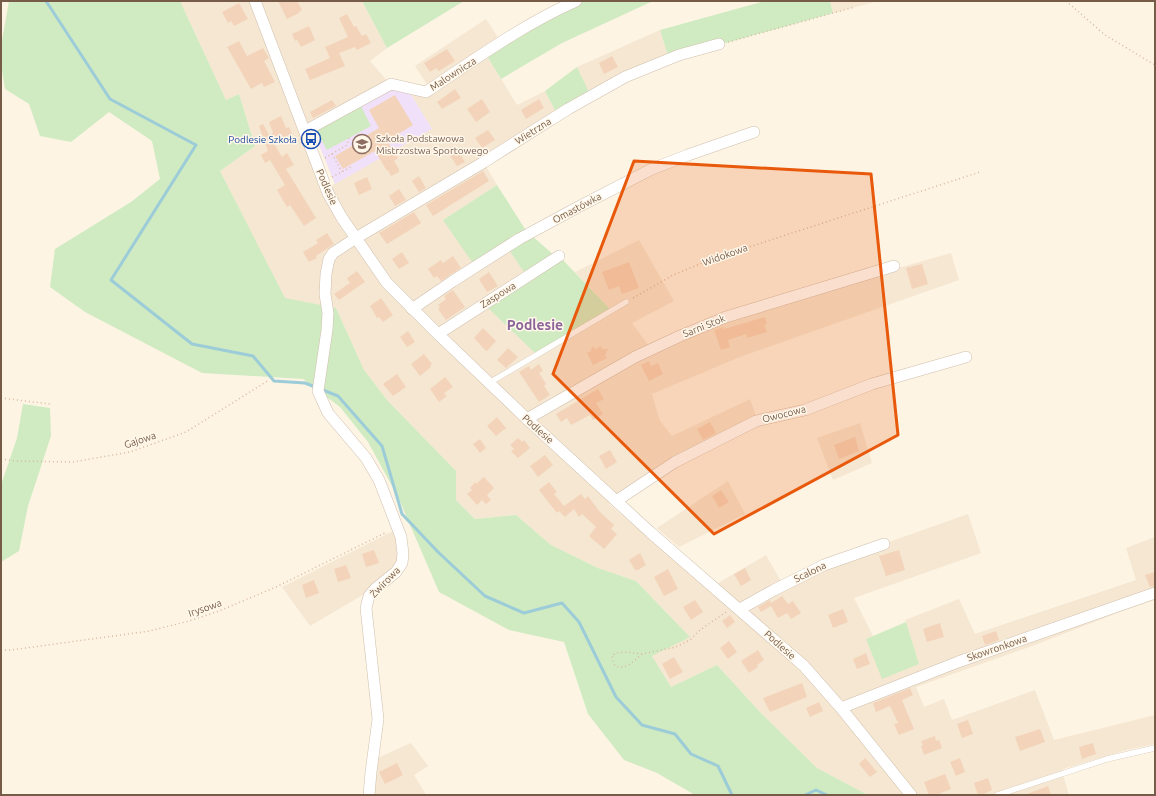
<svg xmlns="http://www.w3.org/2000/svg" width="1156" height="796" font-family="Ubuntu,sans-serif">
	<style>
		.residential { fill: #f5e7d2 }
		.education { fill: #f1e0f9 }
		.green { fill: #d0ebc2 }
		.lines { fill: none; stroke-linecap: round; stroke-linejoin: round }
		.stream { stroke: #9dccd9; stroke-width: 3 }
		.building { fill: #f3d4ba }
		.lane-casing { stroke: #d0bfad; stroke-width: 6 }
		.street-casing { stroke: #d0bfad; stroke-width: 12 }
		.path { stroke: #d8b89e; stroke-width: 1.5; stroke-dasharray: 1 3; stroke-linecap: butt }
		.lane { stroke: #fff; stroke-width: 5.5 }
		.street { stroke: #fff; stroke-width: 11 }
		.marked { fill: #e8590c; fill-opacity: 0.2; stroke: #e8590c; stroke-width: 3; stroke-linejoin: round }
		.labels { text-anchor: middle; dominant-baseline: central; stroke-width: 3; stroke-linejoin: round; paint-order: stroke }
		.street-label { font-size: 10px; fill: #765b49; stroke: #fff8ea }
		.education-label { font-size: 10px; fill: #785e54; stroke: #fff8ea; text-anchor: start }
		.transit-label { font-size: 10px; fill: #164399; stroke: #fff8ea; text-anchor: end }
		.district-label { font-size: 14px; font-weight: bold; fill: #8b6499; stroke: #fff8ea }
	</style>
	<rect width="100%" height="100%" fill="#fdf4e4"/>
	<g class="residential">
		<path d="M180,1h182l25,47 -17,13 19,22 -90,50 22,58 111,-62 -23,-38 17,3 61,-38 30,49 28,-14 13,25 -73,49 12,20 -54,35 66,30 17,25 85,35 -36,-38 64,-32 35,61 -42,22 19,26 75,-32 225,-64 8,27 -219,77 -88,37 8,27 12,15 78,-37 7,19 -139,79 -9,7 99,85 58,-34 17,30 41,-20 144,-51 13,39 -127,45 19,38 -7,3 53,25 -14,-44 54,-21 16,35 161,-54 -10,-32 29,-11v63l-35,12 -88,34 -116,41 8,20 20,-8 8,21 83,-30 19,50 101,-25v29l-28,6 -64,19v6l6,20h-201l-51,-27 -58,-57 -42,-46 -46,22 -19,-31 37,-20 -53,-55 -38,-13 -47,-23 -35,-30 -41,4 -19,-19v-29l-68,-70 -24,-31 -28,-62 -51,-9 -65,-128 35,-25 -16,-52 -13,6z"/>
		<path d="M830,1h48l-45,12z"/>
		<path d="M486,19l13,20 -71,47 -13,-20z"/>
		<path d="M660,30l9,29 -78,37 -14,-29z"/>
		<path d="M860,423l12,40 -39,17 -16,-42z"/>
		<path d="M728,481l17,33 -66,33 -22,-19z"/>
		<path d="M395,530l4,33 -33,30 -56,33 -28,-39z"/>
		<path d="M411,743l17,23 -14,9 12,20h-54l3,-36z"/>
	</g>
	<path class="education" d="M391,86l18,5 23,38 -97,55 -22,-54z"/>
	<g class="green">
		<path d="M9,1h171l46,99 13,-6 16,52 -35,25 65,127 51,10 28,62 24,31 68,70v29l19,19 41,-4 35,30 47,23 38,13 54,56 -38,19 19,31 46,-22 42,46 58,57 51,27h-173l-38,-22 -33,-13 -36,-46 -24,-72 -55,-12 -70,-38 -41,-95 -30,-55 -28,-35 -37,-28 -101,-6 -117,-61 -35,-25 5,-38 76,-47 29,-23 -8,-38 -43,-29 -38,30 -31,-6 -11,-32 -24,-15 -4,-25v-18z"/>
		<path d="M362,1h102l-77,47z"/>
		<path d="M576,1h77l-91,42 -61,36 -14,-23z"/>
		<path d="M765,1h65l3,12 -164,46 -9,-29z"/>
		<path d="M577,67l14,29 -33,20 -13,-25z"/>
		<path d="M361,106l10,20 -44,24 -11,-19z"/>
		<path d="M497,185l30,47 -53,33 -31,-45z"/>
		<path d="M531,235l24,21 -29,19 -17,-25z"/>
		<path d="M559,256l53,55 -76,43 -52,-50z"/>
		<path d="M23,404l27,4 1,28 -23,70 -9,45 -18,11v-77l16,-47z"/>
		<path d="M906,622l13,42 -37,15 -16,-40z"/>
	</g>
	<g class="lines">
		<g class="stream">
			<path d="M46,1l64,98 86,46 -85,135 81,64 61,12 21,25 31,2 33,13 44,50 20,68 36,38 47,44 39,17 38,-10 17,19 37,75 26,28 33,9 16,20 27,12 14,29"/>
			<path d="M805,795l11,-5 11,5"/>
		</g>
	</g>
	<g class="building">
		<path d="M278,1h19l5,9 -3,2v1l-12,6z"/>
		<path d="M239,3l9,16 -14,7 -3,-5 -3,2 -6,-11z"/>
		<path d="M347,14l7,13 2,-1 6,10 4,-2 5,9 -14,7 -2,-3 -16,6 6,13 -35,14 -5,-11 25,-11 -5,-11 23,-10 -9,-19z"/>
		<path d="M309,26l6,14 -14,7 -4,-7 -2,1 -3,-7z"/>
		<path d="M239,41l8,15 16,-8 6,10 -5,3 11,21 -11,5 -2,-4 -11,6 -24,-42z"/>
		<path d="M447,49l8,12 -16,10 -3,-3 -6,4 -6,-9z"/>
		<path d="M612,56l6,11 -14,7 -5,-11z"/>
		<path d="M455,89l6,9 -19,11 -5,-7z"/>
		<path d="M395,95l18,30 -26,16 11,17 -4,3 5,8v3l-8,4 -3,-6 -1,1 -12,-20 -32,18 -8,-13 27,-16v-2l17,-10 -10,-18z"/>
		<path d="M482,99l8,13 -14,10 -9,-13z"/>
		<path d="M539,99l5,9 -18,11 -5,-9z"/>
		<path d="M332,100l4,6 -23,12 -3,-6z"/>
		<path d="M281,116l5,12 3,-1 3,7 -19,8 9,15 5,-4 7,12 -8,4 30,49 -12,8 -14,-21 -3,2 -10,-17 8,-5 -15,-25 -5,3 -4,-8 7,-4 -9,-25 4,-2 6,11 4,-2 -4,-11z"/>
		<path d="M488,130l7,10 -13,8 -7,-10z"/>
		<path d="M457,149l8,13 -8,4 -8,-12z"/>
		<path d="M483,171l6,10 -56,35 -7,-11z"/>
		<path d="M419,176l7,12 -7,4 -7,-11z"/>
		<path d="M367,177l5,12 -13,6 -5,-12z"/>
		<path d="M399,189l7,11 -11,6 -6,-10z"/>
		<path d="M414,212l7,11 -34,21 -8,-11z"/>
		<path d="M327,233l7,11 -18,12 1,2 -8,4 -6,-10 15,-9 -2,-3z"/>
		<path d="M402,252l7,11 -10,6 -7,-10z"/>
		<path d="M453,256l8,12 -20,13 -4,-5 -3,2 -6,-9 13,-9 2,3z"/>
		<path d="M629,262l10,26 -17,6 -3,-8 -10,4 -7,-18z"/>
		<path d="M922,264l6,20 -16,5 -6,-21z"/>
		<path d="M357,271l8,11 -26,18 -5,-6 16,-11 -3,-5z"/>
		<path d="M489,272l9,14 -11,6 -8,-13z"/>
		<path d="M453,290l12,17 -19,13 -8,-11 2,-2 -2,-2 8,-6 -2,-3z"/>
		<path d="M381,298l12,17 -10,7 -4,-5 -2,1 -7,-12z"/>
		<path d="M765,317l2,7 -3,1 3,7 -20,6 -1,-4 -18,6 2,7 -9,3 -7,-20 9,-3 1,2z"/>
		<path d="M483,328l13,13 -8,9 -2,1 -12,-13z"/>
		<path d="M408,331l7,11 -8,5 -7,-10z"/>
		<path d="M592,346l4,3 5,-3 1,3h6l-3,6 2,3 -14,7 -6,-12 4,-2z"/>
		<path d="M508,348l10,9 -12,11 -9,-8z"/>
		<path d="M424,354l8,10 -2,2 1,1 -11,9 -9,-12z"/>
		<path d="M649,361l2,5 7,-3 5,11 -14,7 -8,-16z"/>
		<path d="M539,364l4,7 -4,2 7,11 -2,2 6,9 -11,7 -20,-30 10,-6 2,4z"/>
		<path d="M397,374l9,13 -13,9 -10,-12z"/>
		<path d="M445,377l8,10 -9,6 3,3 -8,6 -9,-13z"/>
		<path d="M598,389l6,10 -8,4 7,11 -10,6 -3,-5 -19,10 -4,-7 -6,4 -5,-8z"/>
		<path d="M497,417l9,11 -10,8 -9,-10z"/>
		<path d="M710,422l6,11 -13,7 -6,-11z"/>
		<path d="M855,437l4,14 -20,8 -5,-14z"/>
		<path d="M518,438l4,4 2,-2 6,8 -12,10 -7,-7 3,-2 -4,-4z"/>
		<path d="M480,439l6,9 -6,5 -7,-9z"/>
		<path d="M610,450l7,12 -11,7 -7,-13z"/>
		<path d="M545,455l8,10 -15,12 -8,-11z"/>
		<path d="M484,477l10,11 -7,7 4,5 -5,4 -4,-4 -5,5 -10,-11 5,-4 -2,-2 5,-6 1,2z"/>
		<path d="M549,482l8,10 -3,2 10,12 17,-12 4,5 3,-3 11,15 15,14 -3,4 6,5 -13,15 -15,-13 7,-9 -14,-13 -3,3 -5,-8 -9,8 -6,-6 -2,2 -18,-23z"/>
		<path d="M721,490l8,12 -10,6 -7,-12z"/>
		<path d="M374,550l5,13 -13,4 -4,-13z"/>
		<path d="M899,550l6,20 -19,6 -7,-20z"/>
		<path d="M640,553l6,12 -8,5h-3l-6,-10z"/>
		<path d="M346,565l5,13 -13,4 -4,-13z"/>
		<path d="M745,568l6,12 -10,6 -7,-12z"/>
		<path d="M668,569l10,20 -14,7 -10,-19z"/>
		<path d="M1155,572v14l-5,1 -5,-12z"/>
		<path d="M314,580l5,13 -13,5 -4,-13z"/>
		<path d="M782,596l6,8 5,-3 8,12 -10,6 -4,-6 -9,5 -7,-12 -10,6 -3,-5 12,-7 1,3z"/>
		<path d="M695,600l8,12 -12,8 -8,-13z"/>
		<path d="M843,609l5,13 -15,6 -5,-13z"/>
		<path d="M730,615l5,7 -8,6 -5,-7z"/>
		<path d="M940,623l4,14 -17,5 -4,-13z"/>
		<path d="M996,631l3,9 -14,5 -3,-9z"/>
		<path d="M729,641l8,11 -9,7 -8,-11z"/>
		<path d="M758,650l6,10 -7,5 1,2 -9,6 -8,-12z"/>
		<path d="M866,653l4,11 -13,5 -4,-10z"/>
		<path d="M674,657l9,15 -13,7 -8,-15z"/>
		<path d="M802,683l5,14 -37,15 -7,-14z"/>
		<path d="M910,688l3,7 -11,5 12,29 -15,6 -5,-11 4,-1 -8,-17 -14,6 -3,-9z"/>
		<path d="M819,702l4,9 -13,6 -4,-9z"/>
		<path d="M968,720l5,14 -11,4 -5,-14z"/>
		<path d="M1040,729l5,13 -25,9 -5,-14z"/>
		<path d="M935,736l1,5 3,-1 3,8 -18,7 -3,-9 2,-1 -2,-4z"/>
		<path d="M1093,743l3,11 -14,5 -3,-12z"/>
		<path d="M865,758l12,14 -7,5 -11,-13z"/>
		<path d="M960,758l5,14 -9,4 -6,-14z"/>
		<path d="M397,763l6,12 -18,9 -6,-12z"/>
		<path d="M945,774l6,15 -15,6h-7l-5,-13z"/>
		<path d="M988,778l4,12 -10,5h-4l-4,-12z"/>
		<path d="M1048,786l3,9h-24v-1z"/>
	</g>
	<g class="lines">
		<defs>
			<g id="lane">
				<path d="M489,383l137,-81"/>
				<path d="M997,795l110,-36 48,-11"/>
			</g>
			<g id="street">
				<path d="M255,1l73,192 14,25 45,65 51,51 89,85 123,113 154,134 37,42 70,87"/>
				<path d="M305,131l86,-47 35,8c48,-32 96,-67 150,-91"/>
				<path d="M412,309l41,-28 66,-42 61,-33 72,-37 36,-14 66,-23"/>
				<path d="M438,334l121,-78"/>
				<path d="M527,419l108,-62 45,-21 46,-19 168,-51"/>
				<path d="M616,501l59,-39 81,-41 49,-11 67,-26 94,-27"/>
				<path d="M740,609l34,-19 50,-25 60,-21"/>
				<path d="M841,708l117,-46 197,-69"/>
				<path d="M369,795l2,-23 7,-53 -12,-111 3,-12 6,-7 21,-17 6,-9 1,-9 -2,-17 -22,-57 -13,-22 -38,-45 -10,-22 9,-61 1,-17 -3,-19 1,-20 3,-15 4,-6 23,-15 128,-76 84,-53 57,-32 54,-22 40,-11"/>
			</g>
		</defs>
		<use href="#lane" class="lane-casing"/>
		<use href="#street" class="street-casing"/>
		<g class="path">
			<path d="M1066,1l39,34 50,30"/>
			<path d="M728,42l127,-35"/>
			<path d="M332,154l10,18"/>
			<path d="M325,158l22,-13 2,-7"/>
			<path d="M332,177l19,-10 -1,-2"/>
			<path d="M633,298l40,-23 39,-16 268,-87"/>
			<path d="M1,398l49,6"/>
			<path d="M1,459l15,2 57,1 57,-10 56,-20 83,-52"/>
			<path d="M1,650h10l139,-19 39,-10 30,-10 57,-24 111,-55"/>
			<path d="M642,654c-8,7 -16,16 -27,12l-2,-5 -1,-5 4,-3 9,-1 17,2 34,-7 14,-7 10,-10 26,-18"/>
		</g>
		<use href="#lane" class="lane"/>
		<use href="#street" class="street"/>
	</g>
	<path class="marked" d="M634,161l237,13 27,261 -184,99 -161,-160z"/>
	<defs>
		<symbol id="bus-ring" viewBox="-11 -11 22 22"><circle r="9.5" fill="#fff8ea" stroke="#1a4fb4" stroke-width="1.5"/><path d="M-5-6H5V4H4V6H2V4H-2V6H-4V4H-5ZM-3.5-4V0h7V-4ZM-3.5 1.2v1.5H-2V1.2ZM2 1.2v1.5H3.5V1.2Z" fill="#1a4fb4"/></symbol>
		<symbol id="school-ring" viewBox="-11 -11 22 22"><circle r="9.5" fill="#fff8ea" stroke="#8d6e63" stroke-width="1.5"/><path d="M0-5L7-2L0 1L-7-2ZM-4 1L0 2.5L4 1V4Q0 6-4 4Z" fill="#8d6e63"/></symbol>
	</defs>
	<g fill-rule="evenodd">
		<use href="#bus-ring" x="300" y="128" width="22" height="22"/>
		<use href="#school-ring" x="351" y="133" width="22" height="22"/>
	</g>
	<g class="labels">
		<g class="street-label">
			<text transform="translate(453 74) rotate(-33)">Malownicza</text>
			<text transform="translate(533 131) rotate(-32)">Wietrzna</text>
			<text transform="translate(327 187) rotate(66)">Podlesie</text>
			<text transform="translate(577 208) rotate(-28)">Omastówka</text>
			<text transform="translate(725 255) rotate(-20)">Widokowa</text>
			<text transform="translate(498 295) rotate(-32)">Zaspowa</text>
			<text transform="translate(704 326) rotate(-22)">Sarni Stok</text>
			<text transform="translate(784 414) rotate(-14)">Owocowa</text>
			<text transform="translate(538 429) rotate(42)">Podlesie</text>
			<text transform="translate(140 440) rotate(-18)">Gajowa</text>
			<text transform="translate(810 572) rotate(-26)">Scalona</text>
			<text transform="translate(385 582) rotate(-46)">Żwirowa</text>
			<text transform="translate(205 608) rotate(-19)">Irysowa</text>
			<text transform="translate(780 645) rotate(42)">Podlesie</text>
			<text transform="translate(997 648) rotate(-19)">Skowronkowa</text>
		</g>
		<g class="education-label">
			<text x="376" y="138">Szkoła Podstawowa<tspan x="376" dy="12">Mistrzostwa Sportowego</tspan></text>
		</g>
		<g class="transit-label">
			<text x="297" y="139">Podlesie Szkoła</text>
		</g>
		<g class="district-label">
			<text x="535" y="325">Podlesie</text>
		</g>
	</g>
	<rect width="1156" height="796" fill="none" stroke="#765b49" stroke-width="4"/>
</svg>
